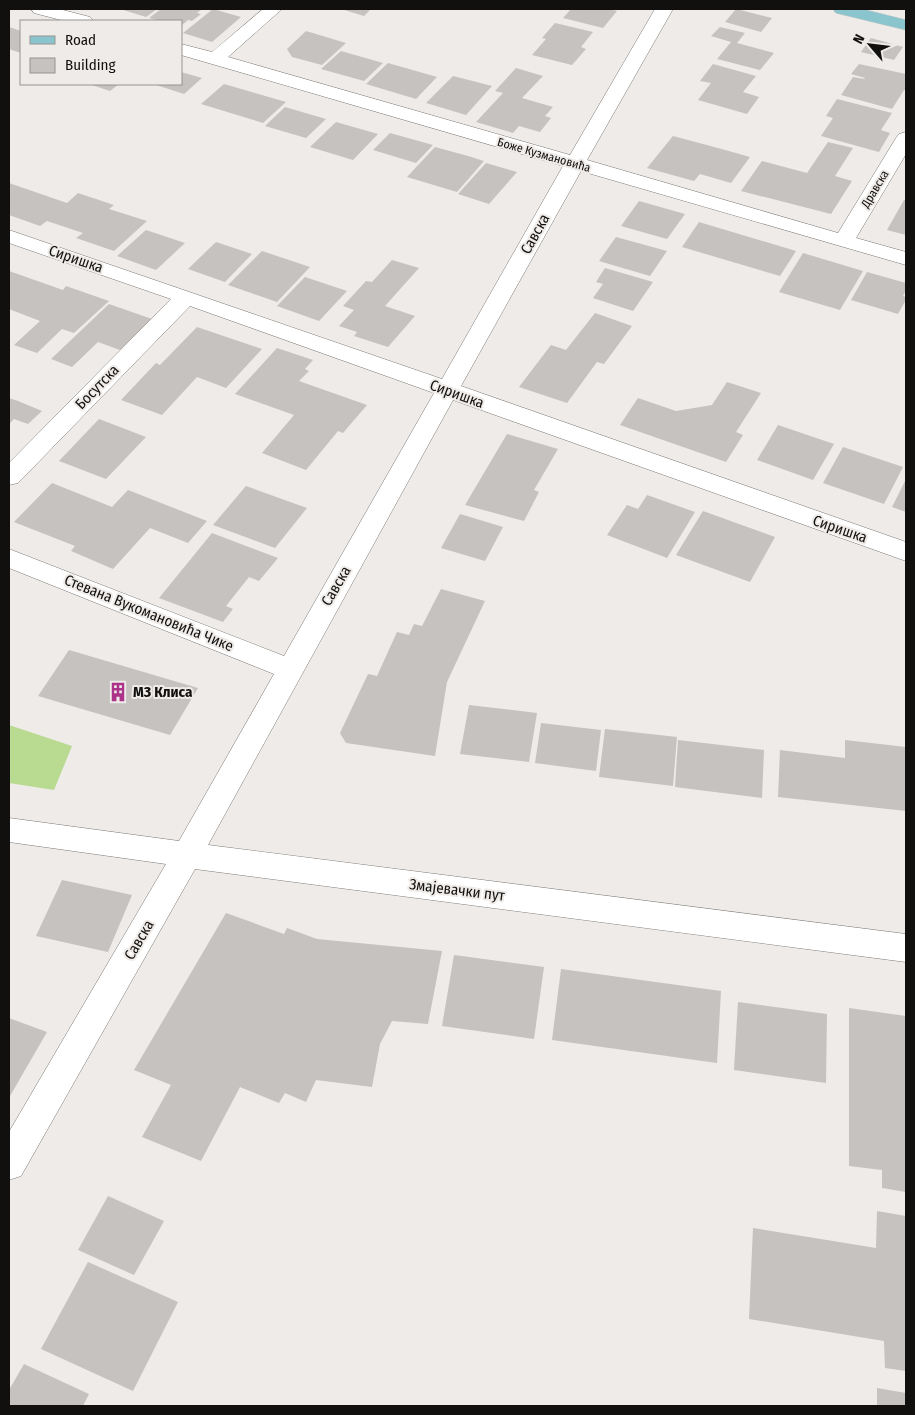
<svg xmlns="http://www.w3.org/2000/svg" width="915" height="1415" font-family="'Fira Sans Condensed',sans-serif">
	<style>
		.green { fill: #b9da91 }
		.building { fill: #c5c2c0 }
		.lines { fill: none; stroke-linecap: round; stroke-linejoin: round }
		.minor-casing { stroke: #7b7976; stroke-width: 1 }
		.major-casing { stroke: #c6c6c5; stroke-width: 1 }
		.minor { fill: #fff; fill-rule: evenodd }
		.major { fill: #8ac5ce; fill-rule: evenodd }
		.labels { text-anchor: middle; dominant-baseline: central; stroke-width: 4; stroke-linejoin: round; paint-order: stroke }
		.far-street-label { font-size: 12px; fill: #11100f; stroke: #eeebe8 }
		.street-label { font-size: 15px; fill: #11100f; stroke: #eeebe8 }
		.poi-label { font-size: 15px; font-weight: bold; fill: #11100f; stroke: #eeebe8; text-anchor: start }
	</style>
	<rect width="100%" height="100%" fill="#eeebe8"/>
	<path class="green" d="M9,725l63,21 -18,44 -45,-7z"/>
	<g class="building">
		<path d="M120,9h37l-11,8z"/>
		<path d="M161,9h41l-5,4 4,1 -9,7 -4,-1 -7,6v-5h-20l-12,-3z"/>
		<path d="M213,9l28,8 -29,25 -29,-9z"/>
		<path d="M341,9h30l-7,7z"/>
		<path d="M571,9h38l8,2 -14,17 -40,-10z"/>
		<path d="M736,9l36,9 -11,14 -36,-10z"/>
		<path d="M555,23l38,9 -12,15 5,2 -14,16 -40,-10 14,-16 -4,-1z"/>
		<path d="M9,27l12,4v22l-12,-4 2,-1 -2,-1z"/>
		<path d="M720,27l25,6 -8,10 37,10 -14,17 -43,-11 14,-17 -20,-6z"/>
		<path d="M306,31l40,12 -24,22 -30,-8 -5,-8z"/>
		<path d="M871,38l32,9 -9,13 -33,-8z"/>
		<path d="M341,51l42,12 -19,18 -43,-12z"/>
		<path d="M388,63l49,14 -21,22 -50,-15z"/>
		<path d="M713,64l43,12 -13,16 16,5 -12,17 -49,-14 13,-17 -11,-2z"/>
		<path d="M859,64l47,10v16h-2l-12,19 -51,-14 12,-18 11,2 1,-1 -14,-4z"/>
		<path d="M516,68l27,8 -21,22 31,9 -8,9 6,2 -11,14 -21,-6 -6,7 -37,-11 27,-29 -8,-2z"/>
		<path d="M181,72l21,6 -18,16 -31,-10h28z"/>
		<path d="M453,76l39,10 -26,29 -40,-12z"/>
		<path d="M89,84h30l-9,7z"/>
		<path d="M224,84l62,18 -23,21 -62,-19z"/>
		<path d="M837,99l55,14 -11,17 9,3 -11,19 -58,-16 12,-18 -7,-2z"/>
		<path d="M285,107l41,12 -20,19 -41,-12z"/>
		<path d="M336,122l42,12 -25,26 -43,-13z"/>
		<path d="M390,133l43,12 -17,18 -43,-13z"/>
		<path d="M673,136l45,12 32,9 -19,26 -31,-9 -6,7 -47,-13z"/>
		<path d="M828,142l25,6 -18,28 17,5 -21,33 -90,-23 21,-30 45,12z"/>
		<path d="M435,147l33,9 16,5 -27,31 -50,-15z"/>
		<path d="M486,163l31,9 -28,32 -31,-10z"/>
		<path d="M9,183l58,20 11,-10 36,12 -5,4 38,12 -33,30 -38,-13 7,-5 -36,-12 -7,5 -31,-11z"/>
		<path d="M904,200l2,1v34l-19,-5z"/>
		<path d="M639,201l46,13 -18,25 -46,-13z"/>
		<path d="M699,222l97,29 -16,25 -98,-29z"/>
		<path d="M146,230l39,13 -29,27 -39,-14z"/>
		<path d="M616,237l51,14 -17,25 -51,-15z"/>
		<path d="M216,242l36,12 -27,28 -37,-13z"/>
		<path d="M262,251l48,16 -33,35 -49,-17z"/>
		<path d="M803,253l60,18 -23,39 -61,-18z"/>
		<path d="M392,260l27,8 -34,38 30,10 -27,31 -34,-11 3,-4 -18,-6 15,-16 -11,-4 23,-25 6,1z"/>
		<path d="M605,268l48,14 -20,29 -40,-13 10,-14 -7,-2z"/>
		<path d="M9,271l54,19 3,-4 43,15 -35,32 -12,-4 -25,24 -23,-8 26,-24 -31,-12z"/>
		<path d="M867,272l39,11v7l-3,6 3,1v3l-8,14 -47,-14z"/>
		<path d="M305,277l42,14 -28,30 -42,-15z"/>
		<path d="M109,304l43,15 -32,31 -22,-8 -26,25 -21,-8z"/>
		<path d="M595,313l37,13 -28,38 -7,-2 -30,41 -48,-16 32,-42 15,5z"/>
		<path d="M197,327l65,22 -36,39 -29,-11 -35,38 -41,-15 35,-37 4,2z"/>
		<path d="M277,348l36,12 -8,9 4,2 -10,10 68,24 -24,28 -5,-2 -32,39 -44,-17 32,-38 -59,-21z"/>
		<path d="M727,382l34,11 -25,39 7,3 -17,27 -106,-37 18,-27 38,13 36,-6z"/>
		<path d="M9,398l9,3 24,10 -14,13 -14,-5 -5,5z"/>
		<path d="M99,419l47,18 -40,42 -47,-18z"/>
		<path d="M778,425l56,19 -21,36 -56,-20z"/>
		<path d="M507,434l51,15 -24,41 5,2 -15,29 -59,-16z"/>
		<path d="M843,447l60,20 -19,37 -61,-21z"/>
		<path d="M906,479v33l-14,-5z"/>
		<path d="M52,483l60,24 16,-17 79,31 -19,22 -38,-15 -37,41 -42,-18 4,-5 -61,-24z"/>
		<path d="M246,486l61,22 -32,40 -62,-23z"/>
		<path d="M647,495l48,17 -28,46 -60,-23 20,-30 11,4z"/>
		<path d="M703,511l72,26 -25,45 -74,-27z"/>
		<path d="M460,514l43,13 -18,34 -44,-13z"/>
		<path d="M212,533l66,25 -19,23 -10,-4 -23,29 7,3 -10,13 -64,-24z"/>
		<path d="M441,589l44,12 -38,81 -12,74 -89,-13 -6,-10 28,-59 9,2 20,-44 12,3 5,-11 8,2z"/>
		<path d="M69,650l129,38 -28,47 -132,-39z"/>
		<path d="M469,705l68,8 -8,49 -69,-8z"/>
		<path d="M541,723l60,7 -5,41 -61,-8z"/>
		<path d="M605,729l72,8 -4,49 -74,-9z"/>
		<path d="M678,740l86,10 -2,48 -87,-11z"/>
		<path d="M845,740l61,7v64l-128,-14 2,-47 65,8z"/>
		<path d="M62,880l70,15 -24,57 -72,-16z"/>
		<path d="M226,913l58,21 3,-6 30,11 125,12 -14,73 -36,-3 -12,23 -8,43 -56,-7 -10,22 -21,-9 -6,10 -39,-16 -39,74 -59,-24 29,-52 -37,-15z"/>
		<path d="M454,955l90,12 -10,72 -92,-13z"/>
		<path d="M561,969l160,22 -4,72 -165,-23z"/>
		<path d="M738,1002l89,12 -1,69 -92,-13z"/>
		<path d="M849,1008l57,8v176l-24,-4v-18l-33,-4z"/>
		<path d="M9,1018l38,14 -37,64h-1z"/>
		<path d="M108,1196l56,25 -30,54 -56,-25z"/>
		<path d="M877,1211l29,5v155l-21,-3 -1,-27 -135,-22 4,-91 123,20z"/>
		<path d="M88,1262l90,40 -45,89 -92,-42z"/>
		<path d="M24,1364l65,30 -6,12h-74v-16z"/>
		<path d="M877,1388l29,5v13h-29z"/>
	</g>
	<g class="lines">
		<defs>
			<g id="minor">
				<path d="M31,9h28l31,8 3,4h-28l-31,-8z"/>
				<path d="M263,9h19l-54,48 342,98 85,-146h18l-86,151 251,73 58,-95 3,-4 7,-2v22l-50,84 50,14v13l-325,-94 -120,215 445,156v19l-453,-161 -245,445 698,89v28l-711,-93 -174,307 -12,4v-48l157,-268 -157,-22v-24l170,23 95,-167 -265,-106v-19l275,107 150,-263 -244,-87 -172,177 -9,2v-22l162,-164 -162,-56v-13l433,149 121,-213 -382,-111v-11l31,8z"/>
			</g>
			<path id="major" d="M833,9h29l44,11v10l-70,-17z"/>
		</defs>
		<use href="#minor" class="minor-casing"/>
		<use href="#major" class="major-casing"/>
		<use href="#minor" class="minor"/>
		<use href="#major" class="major"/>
	</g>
	<defs>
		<symbol id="building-bare" viewBox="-9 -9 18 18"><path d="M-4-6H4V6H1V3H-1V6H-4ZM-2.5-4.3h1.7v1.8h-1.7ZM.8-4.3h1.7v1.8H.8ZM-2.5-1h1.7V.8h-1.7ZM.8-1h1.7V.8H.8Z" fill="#ab3389" stroke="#eeebe8" stroke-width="2.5" paint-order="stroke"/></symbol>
	</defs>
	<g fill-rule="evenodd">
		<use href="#building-bare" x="104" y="678" width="28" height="28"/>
	</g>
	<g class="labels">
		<g class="far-street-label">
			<text transform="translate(544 155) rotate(16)">Боже Кузмановића</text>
			<text transform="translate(875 189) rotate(-59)">Дравска</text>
		</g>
		<g class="street-label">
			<text transform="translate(535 234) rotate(-61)">Савска</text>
			<text transform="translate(76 259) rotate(19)">Сиришка</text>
			<text transform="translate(97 387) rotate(-46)">Босутска</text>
			<text transform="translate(457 394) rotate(20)">Сиришка</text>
			<text transform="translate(840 529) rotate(19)">Сиришка</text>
			<text transform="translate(336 586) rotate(-60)">Савска</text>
			<text transform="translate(149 613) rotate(22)">Стевана Вукомановића Чике</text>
			<text transform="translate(457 890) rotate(7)">Змајевачки пут</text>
			<text transform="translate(139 940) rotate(-60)">Савска</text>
		</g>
		<g class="poi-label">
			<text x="133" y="692">МЗ Клиса</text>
		</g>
	</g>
	<rect width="915" height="1415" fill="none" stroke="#11100f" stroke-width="20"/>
	<rect x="20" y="20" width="162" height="65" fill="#eeebe8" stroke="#969391"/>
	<rect x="30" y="36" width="25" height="8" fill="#8ac5ce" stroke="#969391"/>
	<text x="65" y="45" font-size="15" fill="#11100f">Road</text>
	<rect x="30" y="58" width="25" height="15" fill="#c5c2c0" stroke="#969391"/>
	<text x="65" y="70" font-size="15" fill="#11100f">Building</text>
	<g transform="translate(870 45) rotate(298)" stroke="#eeebe8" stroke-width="4" paint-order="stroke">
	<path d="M0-4L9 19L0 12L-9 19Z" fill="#11100f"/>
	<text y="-8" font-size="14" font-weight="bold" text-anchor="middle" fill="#11100f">N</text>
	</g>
</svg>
